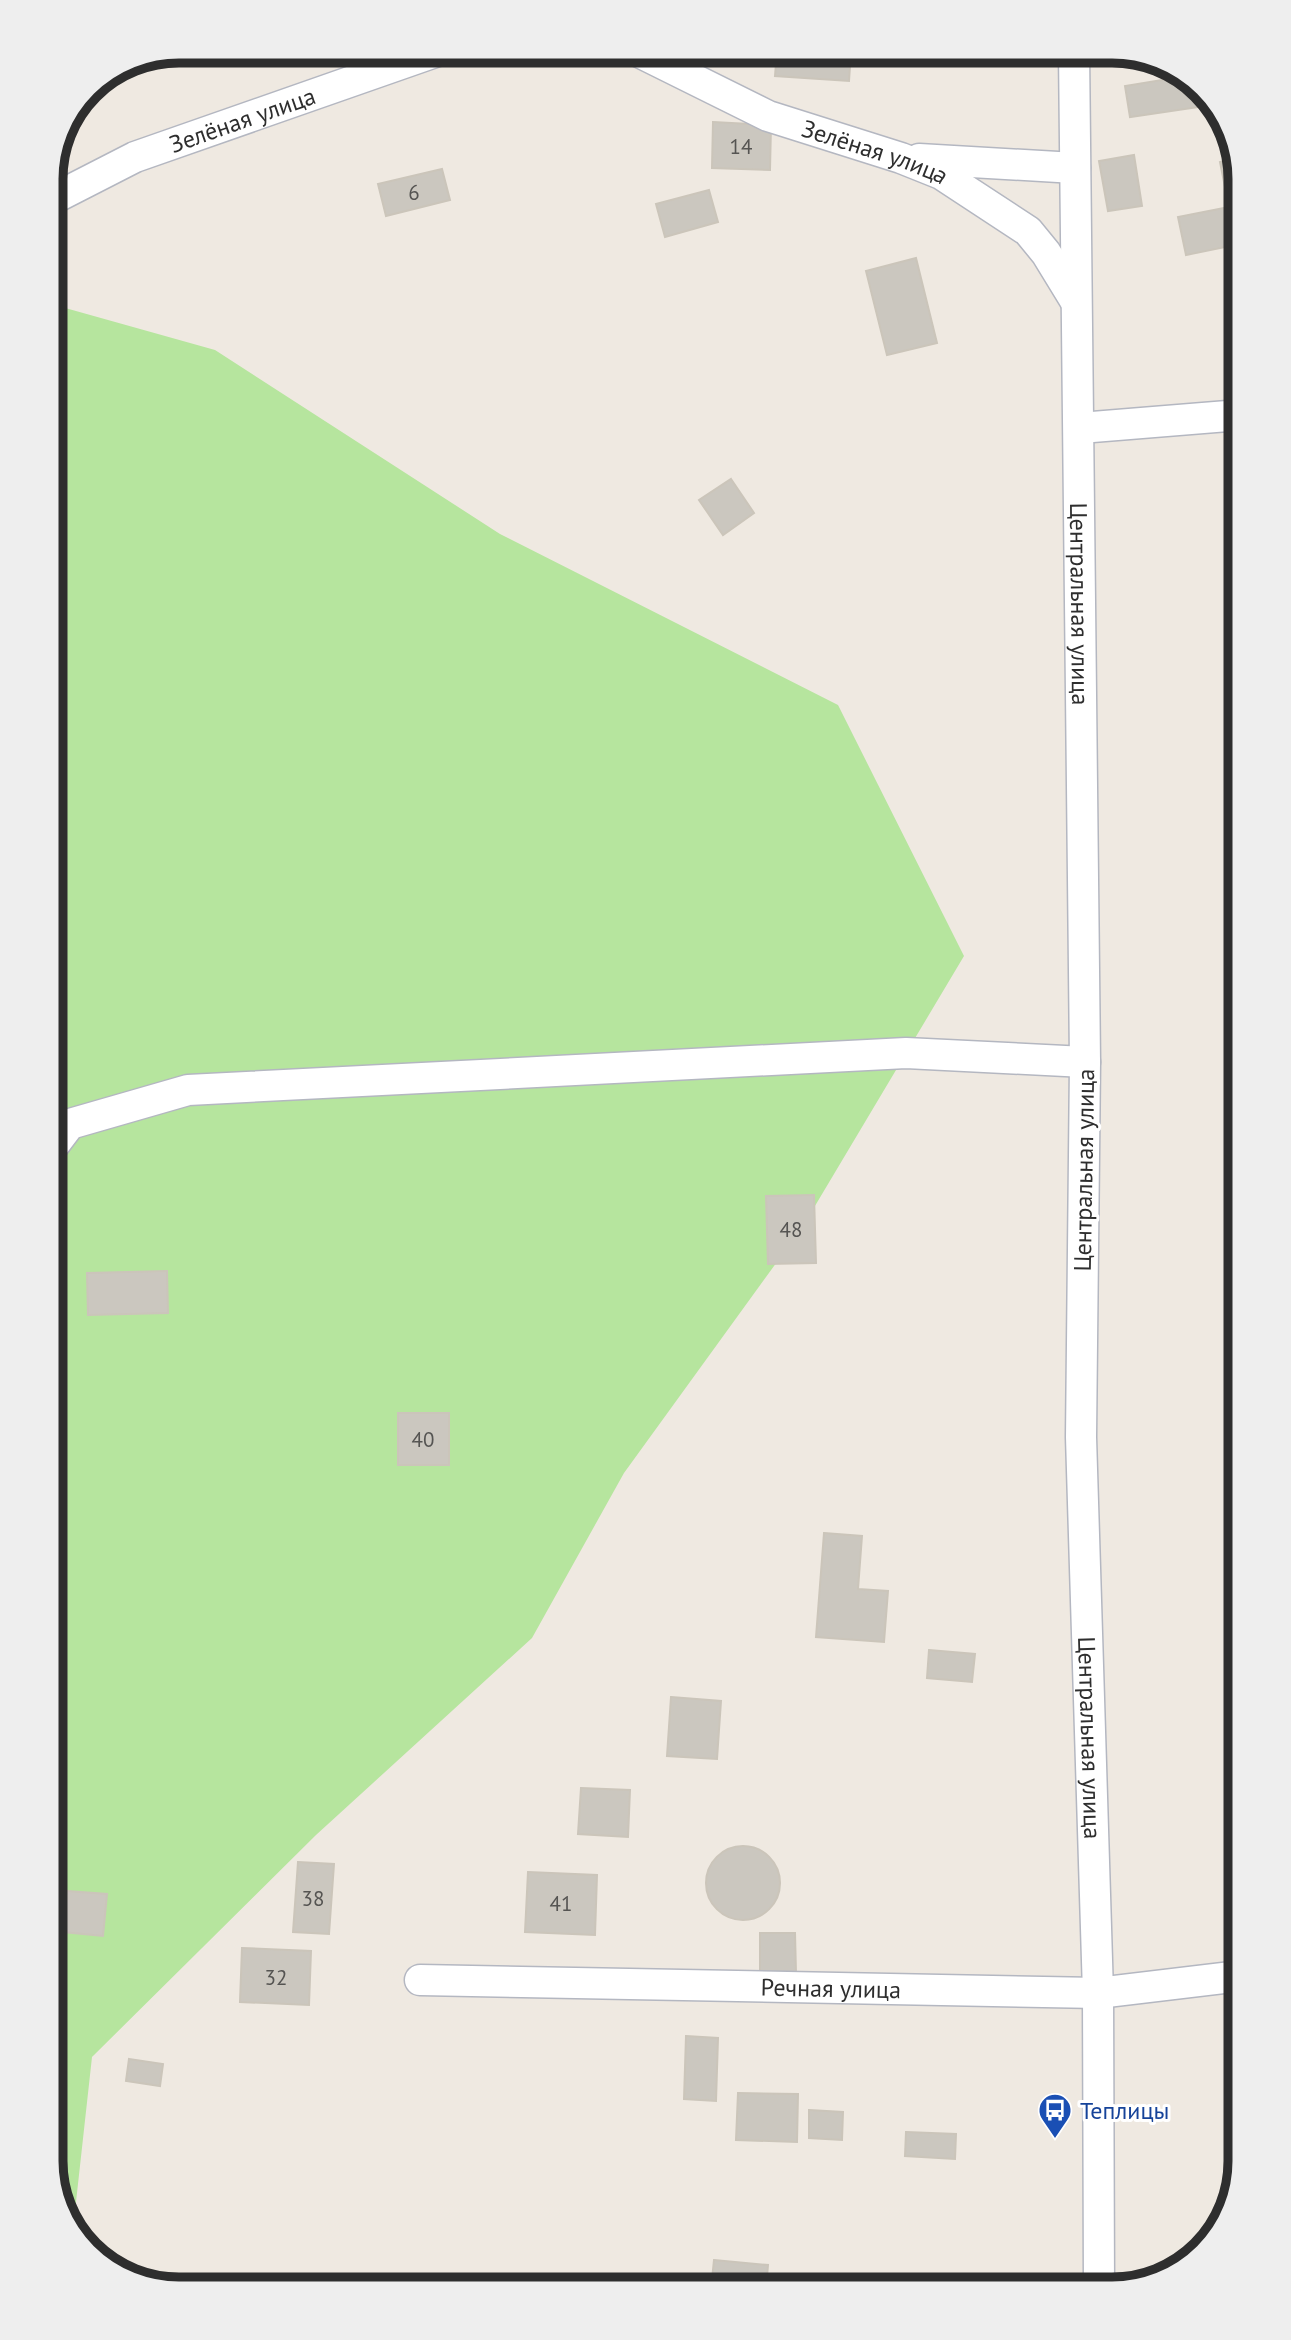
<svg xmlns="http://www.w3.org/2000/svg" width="1291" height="2340" font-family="'PT Sans',sans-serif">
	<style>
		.green { fill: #b6e59e }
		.building { fill: #cbc7bf; stroke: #cbc5ba; stroke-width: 2 }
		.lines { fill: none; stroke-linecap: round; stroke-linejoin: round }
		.minor-casing { stroke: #b4b7c1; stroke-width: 33 }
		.minor { stroke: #fff; stroke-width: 30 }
		.labels { text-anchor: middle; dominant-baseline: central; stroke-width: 6; stroke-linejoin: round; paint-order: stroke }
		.number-label { font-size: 21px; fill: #555452 }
		.street-label { font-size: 24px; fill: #2e2e2e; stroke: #fff }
		.transit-label { font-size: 24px; fill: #164399; stroke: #fff; text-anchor: start }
		.rim { fill: none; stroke: #2e2e2e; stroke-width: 9 }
	</style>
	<rect width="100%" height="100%" fill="#efe9e1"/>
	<path class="green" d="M51,304l164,46 285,184 338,171 126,251 -161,270 -179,247 -92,165 -216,197 -224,222 -17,154 2,20 -16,-21 -10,-50z"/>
	<g class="building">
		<path d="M777,51h74l-2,30 -74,-5z"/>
		<path d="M1186,76l10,12 3,19 -69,10 -5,-31z"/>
		<path d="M713,122l58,3 -1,45 -58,-2z"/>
		<path d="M1134,155l8,51 -34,5 -9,-50z"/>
		<path d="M1236,159l4,21v64l-54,11 -8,-38 51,-10 -9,-45z"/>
		<path d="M442,169l8,31 -64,16 -8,-32z"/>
		<path d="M709,190l9,32 -53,15 -9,-33z"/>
		<path d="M916,258l21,85 -50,12 -21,-84z"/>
		<path d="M731,479l23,34 -31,22 -24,-35z"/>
		<path d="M814,1195l2,68 -48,1 -2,-68z"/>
		<path d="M167,1271l1,42 -80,2 -1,-42z"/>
		<rect x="398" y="1413" width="51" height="52"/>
		<path d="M824,1533l38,3 -4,53 30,2 -4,51 -68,-5z"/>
		<path d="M929,1650l46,4 -3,28 -45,-4z"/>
		<path d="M671,1697l50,4 -4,58 -50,-3z"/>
		<path d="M581,1788l49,2 -2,47 -50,-3z"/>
		<circle cx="743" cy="1883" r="37"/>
		<path d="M298,1862l36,2 -5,70 -36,-2z"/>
		<path d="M528,1872l69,3 -2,60 -70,-3z"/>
		<path d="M67,1891l40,3 -4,42 -40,-4z"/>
		<path d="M760,1933h35l1,40 -36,1z"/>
		<path d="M242,1948l69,3 -2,54 -69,-3z"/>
		<path d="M686,2036l32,2 -2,63 -32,-2z"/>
		<path d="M129,2059l34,5 -3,22 -34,-5z"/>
		<path d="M738,2093l60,1 -1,48 -61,-2z"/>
		<path d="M809,2110l34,2 -1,28 -33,-2z"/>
		<path d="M906,2132l50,2 -1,25 -50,-3z"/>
		<path d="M714,2260l54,5 -2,24h-55z"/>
	</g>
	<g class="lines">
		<defs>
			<g id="minor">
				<path id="s1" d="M637,51l131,65 133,42 40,16 87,57 18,22 30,49"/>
				<path id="s2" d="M1074,51l11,1011 -4,375 17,556 1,296"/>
				<path d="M919,159l156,9"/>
				<path id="s3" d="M51,200l84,-43 303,-106"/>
				<path d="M1080,428l160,-13"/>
				<path d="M51,1149l19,-25 118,-34 718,-37 179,9"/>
				<path id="s4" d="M420,1980l678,13 142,-17"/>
			</g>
		</defs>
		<use href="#minor" class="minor-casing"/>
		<use href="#minor" class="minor"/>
	</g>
	<defs>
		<symbol id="bus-pin" viewBox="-11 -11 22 30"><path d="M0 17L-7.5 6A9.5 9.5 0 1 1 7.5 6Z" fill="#1a4fb4" stroke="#fff"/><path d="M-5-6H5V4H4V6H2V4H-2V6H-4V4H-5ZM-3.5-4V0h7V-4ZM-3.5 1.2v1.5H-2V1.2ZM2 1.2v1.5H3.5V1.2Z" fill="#fff"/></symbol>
	</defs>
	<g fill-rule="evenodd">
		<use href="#bus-pin" x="1036" y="2091" width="38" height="52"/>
	</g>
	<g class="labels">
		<g class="number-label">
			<text x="741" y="146">14</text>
			<text x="414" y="192">6</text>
			<text x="791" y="1229">48</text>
			<text x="423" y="1439">40</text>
			<text x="313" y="1898">38</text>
			<text x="561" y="1903">41</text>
			<text x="276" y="1977">32</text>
		</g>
		<g class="street-label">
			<text stroke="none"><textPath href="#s3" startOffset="208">Зелёная улица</textPath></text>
			<text stroke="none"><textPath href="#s1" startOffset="259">Зелёная улица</textPath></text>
			<text stroke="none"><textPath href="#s2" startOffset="553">Центральная улица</textPath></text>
			<text transform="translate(1084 1170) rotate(-89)">Центральная улица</text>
			<text stroke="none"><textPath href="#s2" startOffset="1687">Центральная улица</textPath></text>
			<text stroke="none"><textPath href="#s4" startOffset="411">Речная улица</textPath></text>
		</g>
		<g class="transit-label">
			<text x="1080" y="2110">Теплицы</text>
		</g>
	</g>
	<path d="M0 0H1291V2340H0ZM179 63H1112A116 116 0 0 1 1228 179V2161A116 116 0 0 1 1112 2277H179A116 116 0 0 1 63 2161V179A116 116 0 0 1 179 63Z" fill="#eee" fill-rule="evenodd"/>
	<path class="rim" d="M179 63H1112A116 116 0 0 1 1228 179V2161A116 116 0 0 1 1112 2277H179A116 116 0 0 1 63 2161V179A116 116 0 0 1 179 63Z"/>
</svg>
